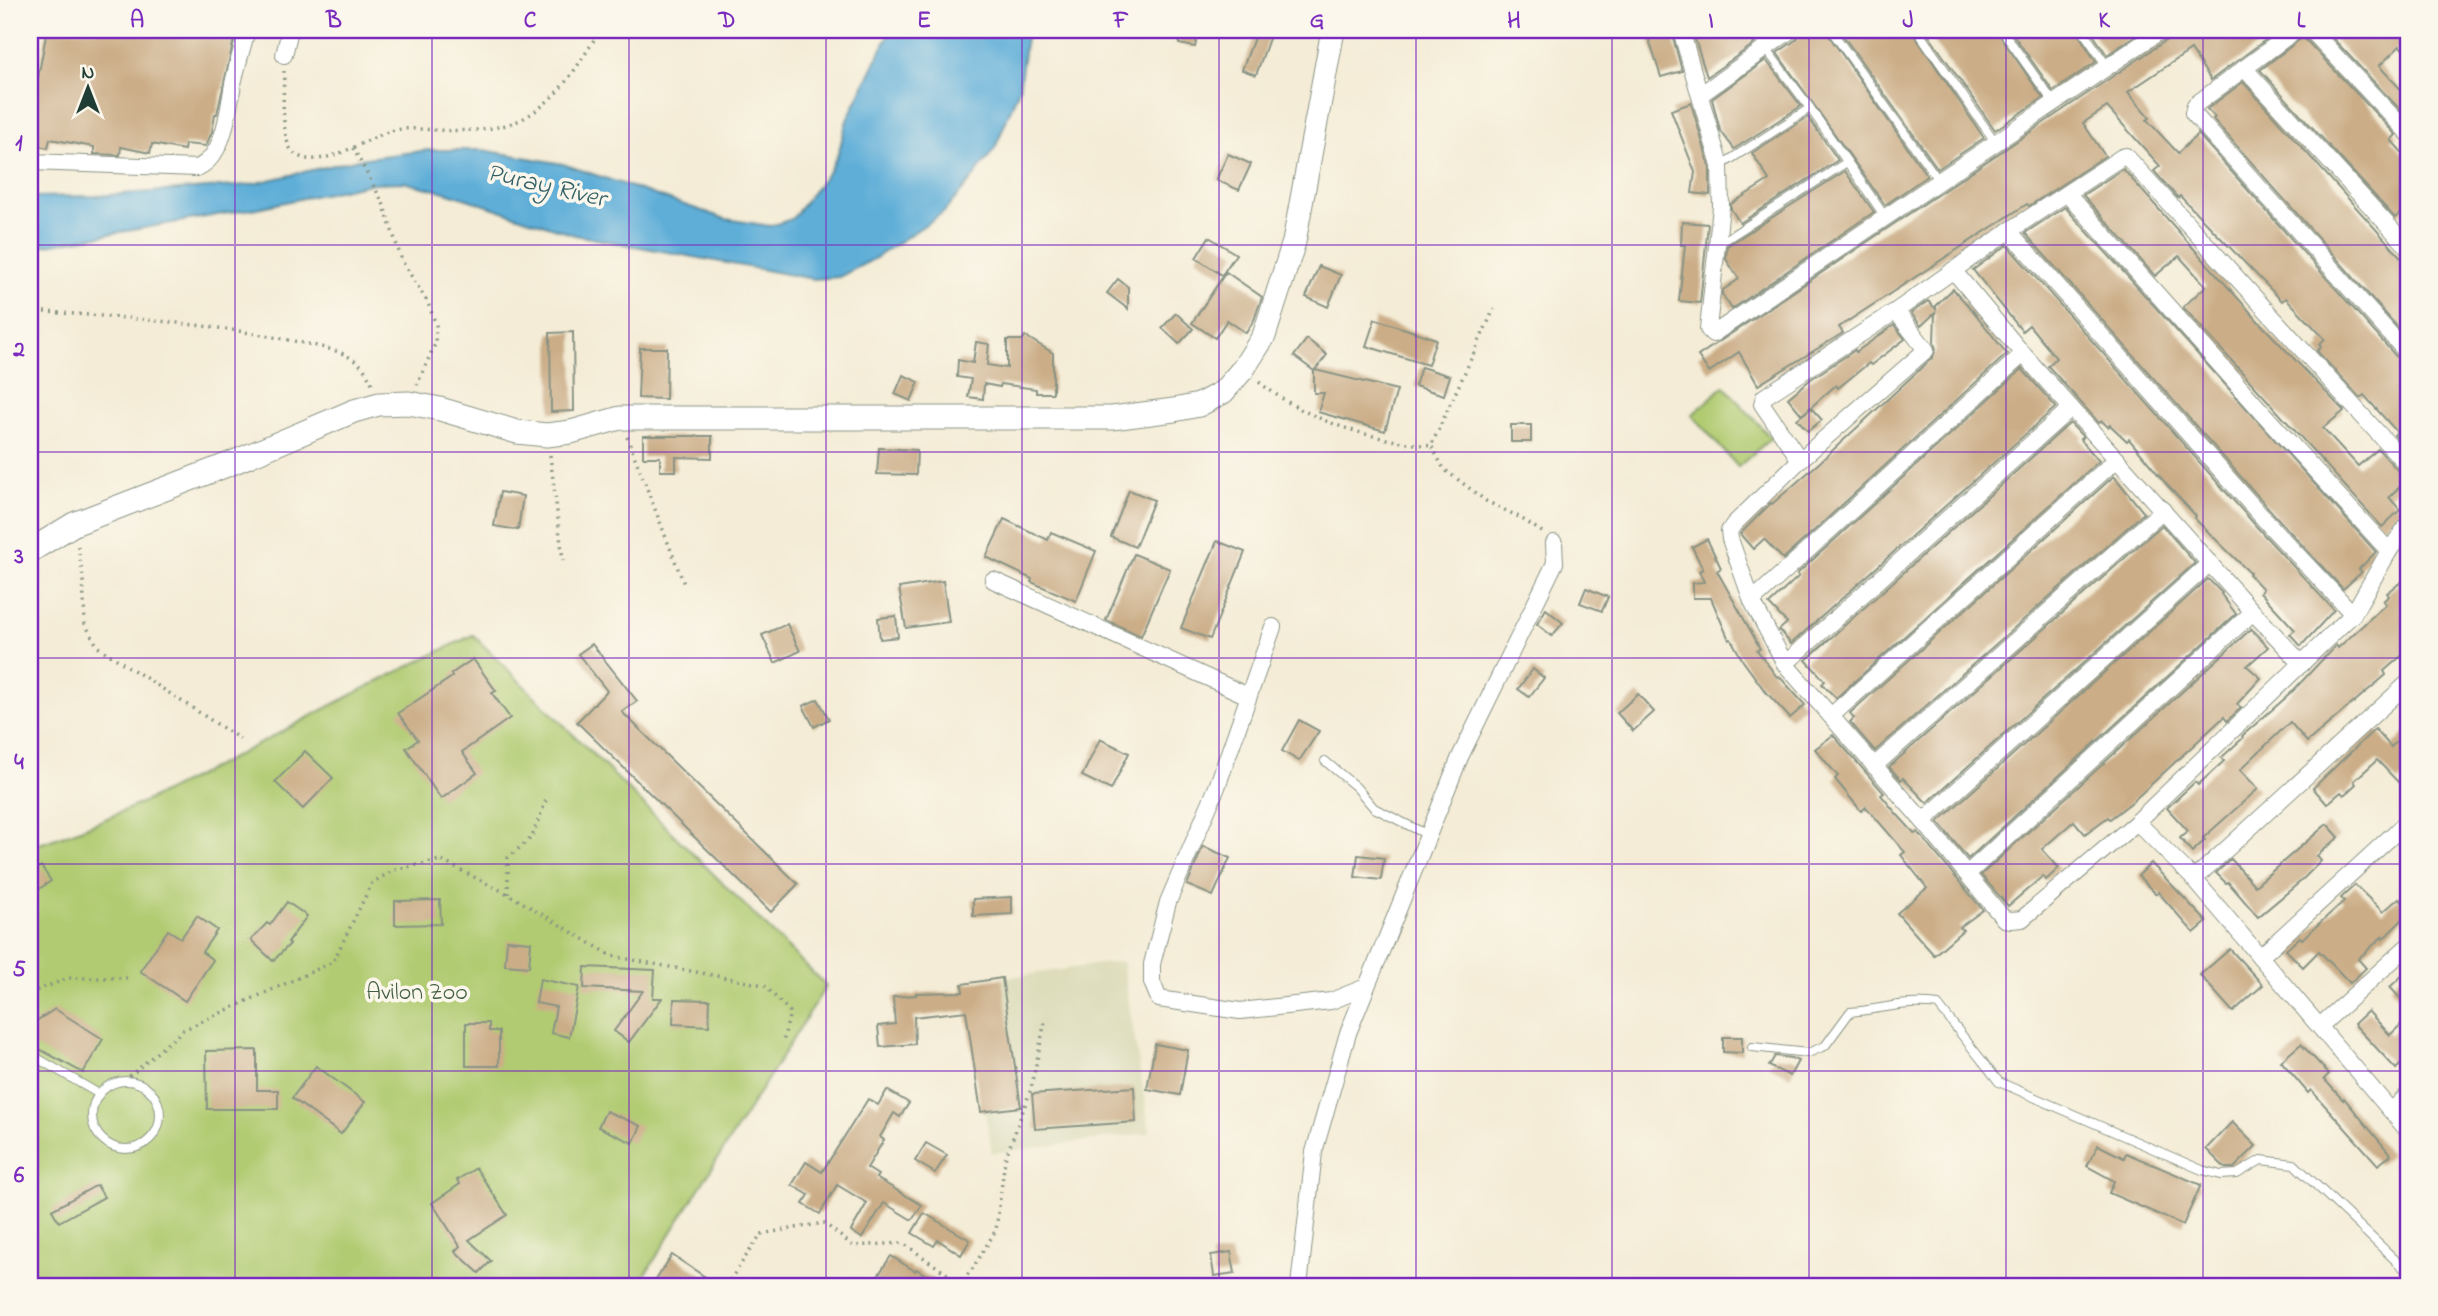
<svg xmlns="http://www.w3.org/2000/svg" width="2438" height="1316" font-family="'Indie Flower',sans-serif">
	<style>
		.built { fill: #ddddbc }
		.green { fill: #b0cb71; stroke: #688452; stroke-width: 2 }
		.water { fill: #5eaed8; stroke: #3e7686; stroke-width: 2 }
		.building { fill: #cbad87 }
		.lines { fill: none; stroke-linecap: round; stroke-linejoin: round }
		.lane-casing { stroke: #8a9485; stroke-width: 10 }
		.street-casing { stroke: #8a9485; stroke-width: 18 }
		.secondary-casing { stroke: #8a9485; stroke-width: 25 }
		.path { stroke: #8a9485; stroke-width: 3.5; stroke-dasharray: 2 5; stroke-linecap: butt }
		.lane { stroke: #fff; stroke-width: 8 }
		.street { stroke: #fff; stroke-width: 16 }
		.secondary { stroke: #fff; stroke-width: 23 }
		.grid { fill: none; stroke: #7b2cbf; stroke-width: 2; stroke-opacity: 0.55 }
		.labels { text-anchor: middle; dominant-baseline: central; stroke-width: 7; stroke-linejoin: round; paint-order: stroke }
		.park-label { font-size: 24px; fill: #436043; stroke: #fbf7ec }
		.water-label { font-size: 26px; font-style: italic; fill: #325f65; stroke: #fbf7ec }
		.neatline { fill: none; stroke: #7b2cbf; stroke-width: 2.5 }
		.grid-label { font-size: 23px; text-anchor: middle; font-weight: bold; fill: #7b2cbf }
	</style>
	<rect width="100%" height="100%" fill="#fbf7ec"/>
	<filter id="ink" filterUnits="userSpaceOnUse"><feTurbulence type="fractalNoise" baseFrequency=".0143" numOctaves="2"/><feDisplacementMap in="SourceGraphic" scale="14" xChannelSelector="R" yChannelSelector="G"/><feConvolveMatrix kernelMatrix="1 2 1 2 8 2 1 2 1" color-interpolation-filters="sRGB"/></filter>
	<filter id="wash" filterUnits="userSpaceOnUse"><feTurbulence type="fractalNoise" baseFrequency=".00686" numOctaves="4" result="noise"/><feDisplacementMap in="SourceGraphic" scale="28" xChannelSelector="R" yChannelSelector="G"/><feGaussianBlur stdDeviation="1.57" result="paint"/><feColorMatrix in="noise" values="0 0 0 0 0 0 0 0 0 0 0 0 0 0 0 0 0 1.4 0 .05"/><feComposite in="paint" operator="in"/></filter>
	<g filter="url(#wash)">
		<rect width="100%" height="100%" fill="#f4ecd6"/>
		<path class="built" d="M1122,961l28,172 -158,20 -30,-169z"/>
		<g class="green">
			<path d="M1724,386l47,52 -33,29 -46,-52z"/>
			<path d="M473,635l353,351 -188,300h-608v-439c110,-35 211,-95 314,-148 42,-22 86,-43 129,-64z"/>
		</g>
		<path class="water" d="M891,30h136l-8,59 -24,59 -23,31 -28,33 -70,47 -35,18 -26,2 -238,-44 -126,-42 -46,-11 -29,1 -117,25 -227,40v-51l66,-1 152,-11 111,-26 70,-9h54l80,14 163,55 44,7 22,-7 37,-48 9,-17 9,-34z"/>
		<g id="blocks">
			<g class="building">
				<path d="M47,30h189l-19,84h-2l-3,18 -6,14 -21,-2 -1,6 -32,-6 -2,9 -29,-6 -1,8 -26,-1v-7l-44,-8 -2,9 -18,-4v-24z"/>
				<path d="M1182,30h17l-4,17 -16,-3z"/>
				<path d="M1257,30h15l-16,45 -14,-5z"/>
				<path d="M1646,30h25l11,41 -21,6z"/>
				<path d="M1692,30h54l8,14 -47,33z"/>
				<path d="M1801,30h24l102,146 -42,29 -108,-152 20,-14z"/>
				<path d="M1839,30h72l73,108 -46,31z"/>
				<path d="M1925,30h71l47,68 -48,32z"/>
				<path d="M2010,30h66l20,32 -43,29z"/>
				<path d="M2090,30h54l-37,25z"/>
				<path d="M2172,30h107l-68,50 -20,-30 -63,42 22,26 -3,2 31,33 20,-19 202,227 8,3v87l-14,-16 3,-3 -33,-37 -4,3 -43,-47 4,-4 -2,-3 6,-5 -39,-41 -4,3 -102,-105 -2,2 -24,-27 6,-5 -53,-59 -24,16 22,33 -76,50 -2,-2 -188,123 4,6 -85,52 -19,-33 -30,20 -11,-16 470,-317z"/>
				<path d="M2325,30h83v25l-8,-9 -21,20 29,31v21z"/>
				<path d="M2303,37l93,98 -5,5 17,19v47l-13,12 -135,-148z"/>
				<path d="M1766,60l35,46 -67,43 -14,-19 -8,-31z"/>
				<path d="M2243,82l165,183v74l-195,-220 2,-2 -8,-8z"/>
				<path d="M1691,103l19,65v27l-18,-2 3,-21 -24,-62z"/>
				<path d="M1808,117l30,43 -98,63 -9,-14v-5l38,-24 -17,-27z"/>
				<path d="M1228,154l23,10 -12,26 -23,-10z"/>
				<path d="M2123,169l136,153 85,89 -21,17 35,38 20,-17 22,24 8,3v3l-19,18 11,13 -18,17 -199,-220 23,-21 -27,-30 -24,20 -72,-81z"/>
				<path d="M1845,171l29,41 -142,97 -10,-15 1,-4 16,-11 -13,-20 1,-13z"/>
				<path d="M2065,207l311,345 -17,17 3,3 -19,17 -63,-68 -255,-288z"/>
				<path d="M1682,222l26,2 -8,79 -21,-2 6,-56h-4z"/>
				<path d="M1209,237l27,17 -14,21 -26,-17z"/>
				<path d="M2007,245l257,290 70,75 -33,36 -11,-12 5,-4 -35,-38 3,-3 -14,-15 1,-1 -56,-55 2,-2 -29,-31 -38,-46 -2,2 -17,-16 -2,2 -6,-6 -3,2 -51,-57 8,-8 -27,-33 -7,6 -49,-61z"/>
				<path d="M1319,266l22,9 -13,32 -22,-10z"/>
				<path d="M1226,272l36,25 -8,23 -8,13 -19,-13 -12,18 -23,-15z"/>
				<path d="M1118,279l10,8v22l-21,-16z"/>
				<path d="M1953,289l20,22 34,43 -224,205 -19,-20 -11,10 -13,-15 31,-31 1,1 47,-41 114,-106 3,-8 -2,-6 1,-30 -14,13 -10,-13 17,-12 8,8v-4z"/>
				<path d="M1176,313l17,16 -14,15 -17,-16z"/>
				<path d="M1375,319l61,20 -8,26 -62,-19z"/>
				<path d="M1894,325l11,14 -34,26 -2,-2 -31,25 -2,-3 -34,30 -14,-17 23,-19 44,-29 1,2z"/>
				<path d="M573,332l1,79 -23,1 -1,-79z"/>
				<path d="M1025,336l28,17v40h-17v-4l-35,-5 -1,3 -16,-3 -1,15 -15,-2 3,-18 -14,-2 1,-17 15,3 3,-21 13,2 -2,21 20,3v-28h16z"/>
				<path d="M1307,339l20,16 -12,15 82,20 -12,41 -67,-19 6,-19h-10v-22l-20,-15z"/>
				<path d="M640,348h27l-1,51 -28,-1z"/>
				<path d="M1421,367l29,9 -6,19 -29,-9z"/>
				<path d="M2022,369l34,38 -265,237 -12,-14 8,-7 -18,-19 30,-28 -2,-2z"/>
				<path d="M903,375l16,7 -8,19 -16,-7z"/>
				<path d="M1811,408l11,12 -14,11 -11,-12z"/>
				<path d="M2070,423l13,14 -3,2 19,22 -263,237 -14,-14 3,-3 -19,-21z"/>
				<rect x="1511" y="425" width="20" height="17"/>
				<path d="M643,436h69v22l-36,-1v14h-16v-14h-17z"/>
				<path d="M879,448l38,2 -1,25 -39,-1z"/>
				<path d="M2114,476l30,37 -269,238 -25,-29 4,-4 -4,-5z"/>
				<path d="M1129,490l25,10 -19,47 -24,-10z"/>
				<path d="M500,492l23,4 -5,34 -24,-4z"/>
				<path d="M1004,519l44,21 3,-8 45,19 -20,50 -45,-19 1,-3 -46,-22z"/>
				<path d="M2162,525l33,38 -268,240 -24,-25 -2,2 -12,-13z"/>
				<path d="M1707,539l14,29 -4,3 37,66 6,12 -3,1 20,27 2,-1 26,29 -15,13 -25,-27 -22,-30 -12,-22 -2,1 -18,-42h-18v-15l11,-1 -5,-11 4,-2 -11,-22z"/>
				<path d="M1217,541l28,11 -35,87 -29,-11z"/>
				<path d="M1134,554l36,15 -29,67 -35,-16z"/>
				<path d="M2408,577v73l-24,21 2,4 -79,67 -17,-20 -50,48 18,19 -55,49 2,2 -13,12 -12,-14 8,-7 -21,-23 28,-26 3,3 26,-24 -3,-3 22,-20 -1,-2 48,-42 46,-49 2,3 48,-44 -3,-3 6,-5 -2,-3z"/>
				<path d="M2208,579l14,14 -1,1 15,20 -268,245 -30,-37z"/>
				<path d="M943,581l6,41 -43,6 -7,-40z"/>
				<path d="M1586,588l22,9 -6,14 -22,-8z"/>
				<path d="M1546,609l17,14 -11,13 -15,-12z"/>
				<path d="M896,616l2,21 -18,2 -2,-21z"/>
				<path d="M787,624l13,27 -25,12 -13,-28z"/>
				<path d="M2251,629l17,18 -21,19 14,12 -24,26 4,4 -14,13 -3,-4 -92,85 -22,17 -2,-2 -23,17 -11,-13 -32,28 17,19 -13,12 -3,-4 -35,30 -27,-31z"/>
				<path d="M592,644l45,57 -15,11 176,172 -27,28 -194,-190 30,-31 -29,-37z"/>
				<path d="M473,659l23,32 -4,2 18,25 -48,34 15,21 -36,26 -35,-51 12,-8 -20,-27 54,-36 -1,-3z"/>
				<path d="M1533,669l11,9 -15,19 -11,-8z"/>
				<path d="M1638,694l16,18 -21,19 -16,-18z"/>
				<path d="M818,699l11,20 -15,8 -11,-21z"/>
				<path d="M1299,720l20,11 -20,30 -17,-10z"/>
				<path d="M2375,729l16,18 17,-16v41l-10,10 -21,-22 -23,21 2,3 -12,11 -3,-3 -14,12 -14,-16z"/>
				<path d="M1833,735l51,58 -3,2 14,17 20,22 3,-2 65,78 -23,17 3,3 -29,25 -37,-42 30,-25 -26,-33 4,-3 -39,-45 -5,4 -26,-32 3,-3 -23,-27z"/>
				<path d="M1100,739l29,14 -18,37 -29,-14z"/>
				<path d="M305,751l28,27 -30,31 -28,-27z"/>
				<path d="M2327,824l12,13 -22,19 4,5 -21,21 -42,35 -30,-35 -2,1 -10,-10 15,-14 24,27z"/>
				<path d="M1203,846l27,12 -17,38 -26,-11z"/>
				<path d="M1358,855l26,3 -3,22 -26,-3z"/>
				<path d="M2151,863l56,59 -13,11 -36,-41 -2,2 -18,-18z"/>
				<path d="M41,866l10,15 -21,14v-22z"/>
				<path d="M2355,885l28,27 16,-14 9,10v6l-25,25 -1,-2 -24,22 8,9 -16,15 -31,-32 -16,16 -17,-17 14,-13 2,2 42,-38 -3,-3z"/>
				<path d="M1012,897v17l-39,2v-17z"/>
				<path d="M440,900l1,24 -46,1v-24z"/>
				<path d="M287,902l20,14 -19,26 2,2 -17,17 -22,-21 16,-17 3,2z"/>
				<path d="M197,916l20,14 -15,22 11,8 -28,41 -45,-30 28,-41 13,8z"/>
				<path d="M507,940l24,2 -2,25 -24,-2z"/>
				<path d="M2230,949l33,36 -30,27 -33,-37z"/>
				<path d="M585,967l70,3 -2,28h9l-33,44 -15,-11 29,-40 -59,-3z"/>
				<path d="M2408,970v37l-18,-20z"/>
				<path d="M1002,978l19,129 -40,5 -15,-101 -52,6 1,27 -35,3 -2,-21 17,-2 -2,-27 23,-2v-2l47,-1 -1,-8z"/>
				<path d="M540,979l39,8 -10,50 -18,-4 5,-26 -20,-4z"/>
				<path d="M674,999l36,1 -1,26 -36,-2z"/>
				<path d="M55,1009l48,30 -20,34 -53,-29v-19z"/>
				<path d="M2368,1011l22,24 18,-17v39l-12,12 -42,-45z"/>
				<path d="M466,1023h23v8h10v35h-33z"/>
				<path d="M1723,1037h19v16l-19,-1z"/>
				<path d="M1155,1044l33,6 -8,45 -33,-6z"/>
				<path d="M2301,1044l28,30 -5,5 19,21 1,-2 47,57 -13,10 -67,-75 -3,3 -27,-32z"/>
				<path d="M257,1050v40h21v19h-71l-1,-58z"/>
				<path d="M1775,1056l16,2 7,3 -8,15 -21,-10z"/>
				<path d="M316,1066l49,36 -24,32 -49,-36z"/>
				<path d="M1134,1087l2,35 -101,7 -3,-35z"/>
				<path d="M887,1090l22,13 -9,14 -6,-4 -14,24 4,3 -17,28 11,7 -2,3 46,27 -10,15 -28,-17 -22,35 -11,-7 16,-28 -30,-18 -17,29 -17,-10 6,-9 -17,-10 14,-23 16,10 46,-73 10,6z"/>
				<path d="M606,1111l35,15 -8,17 -35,-16z"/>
				<path d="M2232,1122l24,24 -22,22h-9l-19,-19z"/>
				<path d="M926,1143l21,12 -12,18 -20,-12z"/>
				<path d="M2098,1145l26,13 2,-5 75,32 -18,40 -74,-32 5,-12 -27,-15z"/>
				<path d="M476,1168l31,47 -38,25 22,21 -12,12 -24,-22 5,-5 -28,-43 28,-19 -3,-4z"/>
				<path d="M97,1185l7,12 -45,25 -7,-12z"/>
				<path d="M924,1213l46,27 -9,15 -23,-15 -4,6 -22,-13z"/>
				<path d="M1231,1252l4,21 -21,3 -3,-21z"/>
				<path d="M672,1255l47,31h-54l-9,-6z"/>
				<path d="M891,1256l24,15 1,-2 28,17h-73z"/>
			</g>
		</g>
	</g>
	<g filter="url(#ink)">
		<use href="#blocks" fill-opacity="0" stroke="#8a9485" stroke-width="2"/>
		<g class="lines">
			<defs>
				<g id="lane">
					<path d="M1752,30l58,78 76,110"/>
					<path d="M1831,30l108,151"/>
					<path d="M1917,30l79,113"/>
					<path d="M2002,30l52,73"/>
					<path d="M2082,30l25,36"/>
					<path d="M1720,166l90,-58"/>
					<path d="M1717,245l130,-83"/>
					<path d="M1325,761l31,26 18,21 54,27"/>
					<path d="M1752,1047l56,6 17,-7 25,-34c30,-2 57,-12 88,-7l61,77 203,88 19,5 16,-1 24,-14 33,4 114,108"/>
					<path d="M30,1054l69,40"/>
					<circle cx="126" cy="1115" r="34"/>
				</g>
				<g id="street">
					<path d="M1681,30l39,136 1,41 -13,122 5,5 449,-304"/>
					<path d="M2296,30l-101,75 -2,8 215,241"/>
					<path d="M2311,30l97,103"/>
					<path d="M284,55l6,-25"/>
					<path d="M2244,68l164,179"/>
					<path d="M1700,95l91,-65"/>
					<path d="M30,162l167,6c28,-12 31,-57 36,-84 4,-18 9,-36 14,-54"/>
					<path d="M2068,194l202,227 119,130"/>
					<path d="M2009,231l263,297 81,86"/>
					<path d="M1953,270l70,84 230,258 49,52"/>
					<path d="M1896,311l30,39 -126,110 -66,64 -5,7 1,8 22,62 33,63 138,157 81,98 8,1 10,-1 115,-97 216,-208 36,-63 19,-27"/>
					<path d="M1800,460l-38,-56 2,-7 132,-86 113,-80 113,-74 4,-1 282,310"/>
					<path d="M993,580l255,116"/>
					<path d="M1752,601l271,-247"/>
					<path d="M1273,627l-56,160 -49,115 -16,62v18l7,17 81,12 91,-10 35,-14"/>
					<path d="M1785,664l286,-256"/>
					<path d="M1831,716l286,-257"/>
					<path d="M1874,766l289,-256"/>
					<path d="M1923,821l287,-258"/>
					<path d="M2137,822l57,57 214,252"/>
					<path d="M1967,874l286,-262"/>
					<path d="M2194,879l214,-196"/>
					<path d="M2260,957l148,-136"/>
					<path d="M2320,1026l88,-80"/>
					<path d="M2392,1110l16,-15"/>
					<path d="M1299,1286l15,-134 34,-119 112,-276 95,-194 -1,-20"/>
				</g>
				<path id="secondary" d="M30,551l44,-27 158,-61 122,-52 25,-7 30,-1 31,6 77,23 30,3 24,-3 49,-14h492l62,-8 25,-5 24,-13 20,-23 21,-33 30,-94 39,-212"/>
			</defs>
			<use href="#lane" class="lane-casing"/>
			<use href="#street" class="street-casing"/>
			<use href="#secondary" class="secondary-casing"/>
			<g class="path">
				<path d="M284,71c0,19 -5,71 11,83 24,18 72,-16 96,-23 14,-4 29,-2 43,-1 29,1 63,2 90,-12 35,-19 56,-55 76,-88"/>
				<path d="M353,148l30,55 19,58 26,42 8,22 -1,19 -18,41"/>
				<path d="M30,311c90,6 180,12 268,31 17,4 41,7 56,18 10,6 14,16 19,25"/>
				<path d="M1259,382c50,40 110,57 172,64l63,-137"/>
				<path d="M627,437l57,147"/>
				<path d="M1432,447l12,22 42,32 33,16 23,15"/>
				<path d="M550,455l13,105"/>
				<path d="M78,546l5,32 2,46 13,23 142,92"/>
				<path d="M508,894v-36l24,-21 14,-37"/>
				<path d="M30,993l39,-15h58"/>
				<path d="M124,1081l59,-51 150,-68 39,-79 22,-13 46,-10 68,34 104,62 152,29 26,27 -7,30"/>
				<path d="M726,1286l35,-52 63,-11 29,23 50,-3 57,40 11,-12 25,-41 9,-71 26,-70 14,-68"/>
			</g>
			<use href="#lane" class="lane"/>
			<use href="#street" class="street"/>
			<use href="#secondary" class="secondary"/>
		</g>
	</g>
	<path class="grid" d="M235,30v1256M432,30v1256M629,30v1256M826,30v1256M1022,30v1256M1219,30v1256M1416,30v1256M1612,30v1256M1809,30v1256M2006,30v1256M2203,30v1256M30,245h2378M30,452h2378M30,658h2378M30,864h2378M30,1071h2378"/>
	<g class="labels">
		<g class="park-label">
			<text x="417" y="993">Avilon Zoo</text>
		</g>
		<g class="water-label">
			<text transform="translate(546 187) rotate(13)">Puray River</text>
		</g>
	</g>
	<rect width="2438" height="1316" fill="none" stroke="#fbf7ec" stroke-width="77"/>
	<g transform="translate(88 88)" stroke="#fbf7ec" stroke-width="5" paint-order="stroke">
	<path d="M0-5L12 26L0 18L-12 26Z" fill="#1f3d34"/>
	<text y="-10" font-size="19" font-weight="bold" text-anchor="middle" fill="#1f3d34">N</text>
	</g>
	<rect x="38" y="38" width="2362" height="1240" class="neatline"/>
	<g class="grid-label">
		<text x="137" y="27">A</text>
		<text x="334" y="27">B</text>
		<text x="530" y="27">C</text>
		<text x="727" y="27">D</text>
		<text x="924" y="27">E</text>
		<text x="1121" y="27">F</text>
		<text x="1317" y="27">G</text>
		<text x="1514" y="27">H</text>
		<text x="1711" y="27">I</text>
		<text x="1908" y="27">J</text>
		<text x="2104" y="27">K</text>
		<text x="2301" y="27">L</text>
		<text x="19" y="150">1</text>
		<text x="19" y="356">2</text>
		<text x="19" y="563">3</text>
		<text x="19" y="769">4</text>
		<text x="19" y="976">5</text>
		<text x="19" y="1182">6</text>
	</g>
</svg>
